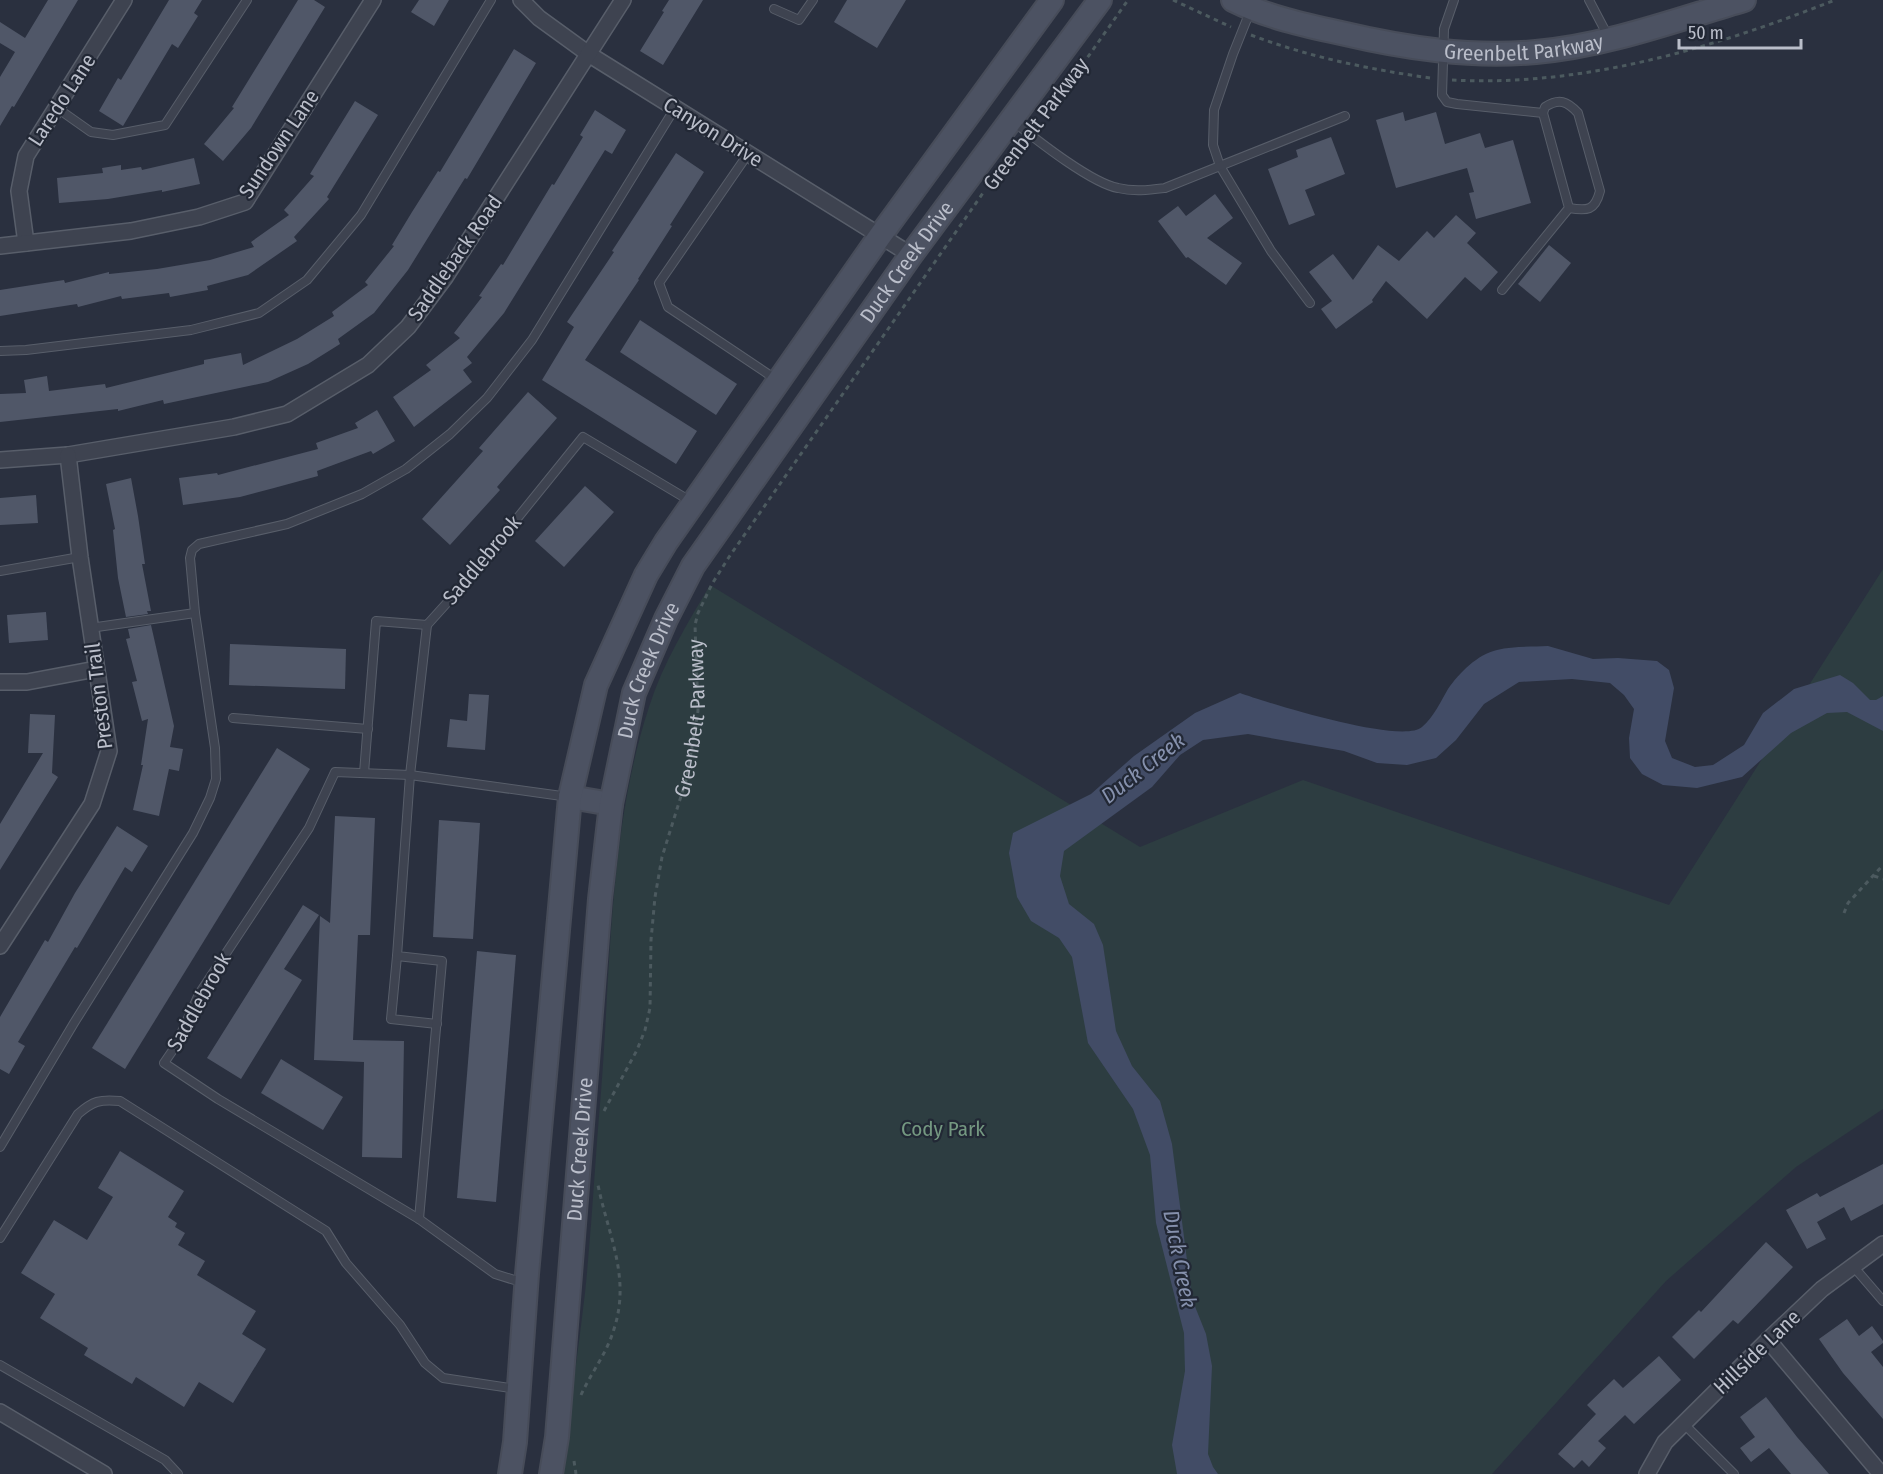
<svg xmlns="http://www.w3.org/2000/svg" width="1883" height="1474" font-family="'Fira Sans Condensed',sans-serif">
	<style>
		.green { fill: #2d3d41 }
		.water { fill: #424c66 }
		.building { fill: #505768 }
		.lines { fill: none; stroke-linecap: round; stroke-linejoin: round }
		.lane-casing { stroke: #585e6a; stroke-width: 10 }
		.street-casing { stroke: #585e6a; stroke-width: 18 }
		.secondary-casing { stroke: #474c59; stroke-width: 26 }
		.path { stroke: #4c5a5f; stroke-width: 3; stroke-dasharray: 4.5 4.5; stroke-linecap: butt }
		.lane { stroke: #3e4350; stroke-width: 8 }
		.street { stroke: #3e4350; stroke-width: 15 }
		.secondary { stroke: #4c5262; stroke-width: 22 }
		.labels { text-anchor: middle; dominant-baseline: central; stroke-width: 4.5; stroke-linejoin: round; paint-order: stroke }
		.street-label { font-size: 21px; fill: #babeca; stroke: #222835 }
		.park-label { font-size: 21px; fill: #749881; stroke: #222835 }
		.water-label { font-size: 22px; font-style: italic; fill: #8691ad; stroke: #222835 }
	</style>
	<rect width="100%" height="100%" fill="#2a303f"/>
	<path class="green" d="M1883,569v540l-87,58 -130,114 -174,193h-931c8,-60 17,-121 24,-181 7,-67 10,-134 16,-201 10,-127 8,-263 48,-385 14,-44 38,-83 61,-122l430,262 163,-67 366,125z"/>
	<path class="water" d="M1548,646l45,13 25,-1 39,3 12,9 5,18 -9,53 7,17 23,9 18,-2 31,-20 19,-32 31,-24 46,-14 13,8 17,17h6l7,-4v35l-36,-19 -20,1 -36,20 -49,44 -45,11 -34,-3 -21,-11 -12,-16 -1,-20 5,-29 -10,-14 -14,-12 -38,-4 -53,3 -35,22 -28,36 -20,18 -29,7 -30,-2 -33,-12 -96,-17 -45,6 -23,15 -28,32 -88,64 -4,25 9,28 25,20 9,21 13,86 16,35 28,35 12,43 20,155 14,35 6,32 -4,88 5,13 5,7h-41l-5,-29 13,-74 -1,-38 -28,-110 -6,-68 -17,-46 -45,-66 -16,-86 -13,-19 -28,-17 -14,-24 -8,-44 4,-20 78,-39 43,-38 61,-43 45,-20c28,10 162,52 182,34 11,-9 19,-26 26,-38 11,-16 30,-35 49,-39 16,-4 35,-3 51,-4z"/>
	<g class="building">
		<path d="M48,0h30l-64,107 -2,-1 -12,20v-49l15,-25 -15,-9v-21l25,16z"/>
		<path d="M169,0h33l-8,13 4,3 -20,32 -6,-4 -49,82 -24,-15 19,-33 3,2z"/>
		<path d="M298,0h16l11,7 -74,121 -28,33 -19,-17 30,-36 -2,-1z"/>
		<path d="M419,0h30l-15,26 -23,-14z"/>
		<path d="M669,0h34l-40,65 -23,-14 24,-39 -2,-1z"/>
		<path d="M847,0h59l-29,48 -43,-26z"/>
		<path d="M514,49l22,14 -69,116 -2,-1 -57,92 -34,43 -36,26 2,5 -32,20 -40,18 -104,22 -1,-4 -45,11v-2l-118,13v-28l26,-1 -2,-13 23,-4 2,15 56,-7 1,4 98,-24v-4l37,-7 2,12 54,-26 37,-23 -2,-4 36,-27 -3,-3 29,-36 -2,-1 20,-33 26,-41 2,1z"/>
		<path d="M355,101l23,14 -51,82 2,2 -35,38 3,4 -49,34 -41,11 1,4 -38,7 -1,-4 -47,6 -1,-3 -43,11 -1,-3 -77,12v-26l64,-10 1,3 44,-11v2l48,-5 53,-9 44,-13 -3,-5 38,-27 -5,-5 30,-34 -4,-2z"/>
		<path d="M595,110l31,20 -14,24 -7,-4 -101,163 -37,44 5,6 -9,7 9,12 -58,45 -21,-30 38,-27 -5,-5 34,-27 -6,-5 28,-36 -3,-1 22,-32 2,1 49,-81 2,1 29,-48 -3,-2z"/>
		<path d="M1403,112l2,9 31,-9 9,32 35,-11 5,15 28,-8 18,63 -55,16 -7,-26 5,-1 -7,-24 -71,20 -20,-68z"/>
		<path d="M1331,137l14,37 -40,16 10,25 -26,10 -21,-56 30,-12 -2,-7z"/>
		<path d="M676,153l28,19 -34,53 2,1 -34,53 1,1 -54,80 112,71 -21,33 -134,-84 32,-53 -7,-5 47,-70 -2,-1z"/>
		<path d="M194,158l6,26 -38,8v-2l-54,9 -49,4 -2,-25 46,-5 -1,-5 19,-3v5l20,-3 1,3z"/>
		<path d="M1215,194l18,24 -26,20 35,25 -16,22 -38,-28 -2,1 -28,-37 20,-15 8,10z"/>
		<path d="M1456,215l20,18 -9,10 31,29 -17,19 -16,-14 -38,42 -41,-38 -14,19 1,2 -37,27 -15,-20 11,-8 -23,-29 24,-18 20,26 25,-35 21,16 28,-30 7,7z"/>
		<path d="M1549,245l22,18 -31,39 -22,-18z"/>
		<path d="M640,320l97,64 -21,31 -96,-63z"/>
		<path d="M528,392l29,26 -60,69 3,3 -50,55 -28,-26 61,-68 -4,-3z"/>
		<path d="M377,410l18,31 -22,13 -2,-3 -54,20 1,5 -44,12 -34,9 -57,8 -4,-27 38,-5 1,2 100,-26 -2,-6 42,-15 -3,-5z"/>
		<path d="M131,478l7,38 7,48h-3l9,47h-4l1,3 -22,3 -8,-39 -5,-48 2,-1 -9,-45z"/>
		<path d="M585,486l29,26 -50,55 -29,-26z"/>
		<path d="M36,495l2,28 -38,2v-27z"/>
		<path d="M46,612l2,28 -39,3 -2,-28z"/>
		<path d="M151,625l23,101 -4,21 13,2 -4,22 -10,-2 -10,47 -26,-6 10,-45h-2l7,-46 -6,2 -10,-39 5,-1 -11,-42 4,-1 -2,-9z"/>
		<path d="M230,644l116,5 -1,40 -116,-4z"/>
		<path d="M469,694l20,1 -4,55 -38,-3 3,-28 17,2z"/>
		<path d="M30,714l25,1 -3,58 6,4 -58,93v-46l43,-71h-15z"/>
		<path d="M277,748l33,21 -185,300 -33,-21z"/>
		<path d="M335,816l40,2 -5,117h-12l-5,105 51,1 -2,117 -40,-1 2,-95 -50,-2 6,-144 10,7z"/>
		<path d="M439,820l41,3 -7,116 -40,-2z"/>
		<path d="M117,826l31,20 -16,26 -7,-5 -48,81 -2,-1 -57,95 7,4 -16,28 -9,-5v-52l45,-77 3,2 27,-49z"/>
		<path d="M303,905l16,10 -35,54 18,11 -61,99 -34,-21z"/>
		<path d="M477,951l39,4 -20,247 -39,-4z"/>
		<path d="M281,1059l62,38 -20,33 -62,-37z"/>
		<path d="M120,1151l64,40 -16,26 9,6 -2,4 10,6 -7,12 27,16 -8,14 59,36 -14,23 24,15 -33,54 -34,-21 -15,25 -48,-30 -4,7 -48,-29 4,-7 -48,-30 15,-24 -34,-21 33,-53 33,20 26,-43 -15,-9z"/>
		<path d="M1883,1164v40l-32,17 -7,-14 -27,15 9,17 -19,10 -21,-39 31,-17 3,4z"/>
		<path d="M1766,1242l27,25 -55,57 -5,-4 -39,39 -22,-22 27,-27 2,2z"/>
		<path d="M1847,1319l12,17 13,-10 11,15v2l-12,9 12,15v52l-40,-46 -24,-34z"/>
		<path d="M1659,1356l22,24 -47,44 -9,-9 -27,26 8,7 -17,19 -7,-7 -8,8 -16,-14 38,-40 -9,-9 27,-26 9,9z"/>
		<path d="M1766,1397l31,40 32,37h-38l-22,-26 -18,14 -11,-14 15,-11 -15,-20z"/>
	</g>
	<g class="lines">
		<defs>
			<g id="lane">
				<path d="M1454,0l-10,29 -2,66 5,7 10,2 86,9 26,95 -67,82"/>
				<path d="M1589,0l20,38"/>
				<path d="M774,9l25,11 14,-20"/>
				<path d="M1251,9l-18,45 -19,56 -1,35 7,21 51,85 39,52"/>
				<path d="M57,108l34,24 22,3 52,-10 82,-125"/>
				<path d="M1543,113l2,-6c14,-9 22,-6 33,6l22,78c-5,20 -13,20 -31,17"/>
				<path d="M1014,122c23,18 77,61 104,66 16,4 31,2 47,0l180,-72"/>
				<path d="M748,154l-89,129 9,24 109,73"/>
				<path d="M0,351l26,-1 165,-20 68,-17 48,-33 54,-65 130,-215"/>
				<path d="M0,571l80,-14"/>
				<path d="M90,628l105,-15"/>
				<path d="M233,718l135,11"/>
				<path d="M364,773l12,-152 51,4 64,-71 20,-28 72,-89 109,65"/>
				<path d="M397,956l-6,63 46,5"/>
				<path d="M0,1147l74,-124 119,-190 17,-35 6,-19 -1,-31 -20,-135 -5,-55 2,-8 7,-6 88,-20 75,-30 44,-25 44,-35 37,-36 45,-58 143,-232"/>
				<path d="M419,1219l23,-258 -45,-5 13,-181 17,-150"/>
				<path d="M0,1238l78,-124c15,-13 22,-15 42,-13l206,130 20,32 54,62 25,38 18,15 74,11"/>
				<path d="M1853,1266l30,35"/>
				<path d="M524,1283l-29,-9 -76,-55 -201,-120 -54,-36 11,-16 24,-53 110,-166 26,-56 75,3 159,22"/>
				<path d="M0,1365l165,95 13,14"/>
				<path d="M1684,1424l50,50"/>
			</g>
			<g id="street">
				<path d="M521,0l18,18 51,37 321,200"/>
				<path d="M26,243l-7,-52 7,-35 98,-156"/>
				<path d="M0,246l131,-15 68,-14 46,-15 128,-202"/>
				<path d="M0,460l68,-5 166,-28 53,-13 81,-49 40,-38 38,-51 177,-276"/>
				<path d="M0,682h27l69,-13"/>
				<path d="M0,946l92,-142 17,-53 -29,-194 -12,-102"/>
				<path d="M1768,1340l113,134"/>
				<path d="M0,1412l104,62"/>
				<path d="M1647,1474l18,-32 103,-102 54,-51 61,-45"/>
			</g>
			<g id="secondary">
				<path id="s2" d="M1233,0c34,17 71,25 108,33 64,15 129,25 195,19 70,-6 140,-32 208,-52"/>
				<path d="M570,797l41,7"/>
				<path d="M510,1474l5,-32 12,-168 43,-477 26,-112 50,-110 20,-33 214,-306 172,-236"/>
				<path id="s3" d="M551,1474l6,-37 43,-538 11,-95 23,-111 32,-74 27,-53 218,-311 189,-255"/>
			</g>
		</defs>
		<use href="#lane" class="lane-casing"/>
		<use href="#street" class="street-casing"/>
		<use href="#secondary" class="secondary-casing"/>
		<g class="path">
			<path d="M1173,0l58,27"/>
			<path d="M1251,35c58,22 117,34 179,43"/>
			<path d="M1452,80c132,7 261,-32 383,-80"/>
			<path d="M1058,91l27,-30 43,-61"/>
			<path d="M1874,876l9,3"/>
			<path d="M1844,913l4,-10 35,-38"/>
			<path id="s1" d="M604,1111l33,-61 8,-20 5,-22 1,-68 4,-43 7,-40 25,-80 11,-66 -3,-86 3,-12 14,-29 17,-27 254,-364"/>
			<path d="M581,1395c10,-22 26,-42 33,-66 17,-52 -6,-94 -16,-144"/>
			<path d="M574,1461l2,13"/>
		</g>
		<use href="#lane" class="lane"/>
		<use href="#street" class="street"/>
		<use href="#secondary" class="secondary"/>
	</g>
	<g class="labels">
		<g class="street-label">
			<text stroke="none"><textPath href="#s2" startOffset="298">Greenbelt Parkway</textPath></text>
			<text transform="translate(62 100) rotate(-57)">Laredo Lane</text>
			<text transform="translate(1036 124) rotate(-53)">Greenbelt Parkway</text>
			<text transform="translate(713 132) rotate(32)">Canyon Drive</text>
			<text transform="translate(279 144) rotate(-56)">Sundown Lane</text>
			<text transform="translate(455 258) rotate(-55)">Saddleback Road</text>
			<text stroke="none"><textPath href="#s3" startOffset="1298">Duck Creek Drive</textPath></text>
			<text transform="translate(482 560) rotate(-50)">Saddlebrook</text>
			<text stroke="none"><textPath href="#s3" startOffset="812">Duck Creek Drive</textPath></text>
			<text transform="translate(99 696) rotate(-97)">Preston Trail</text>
			<text stroke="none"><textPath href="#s1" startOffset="408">Greenbelt Parkway</textPath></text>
			<text transform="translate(199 1002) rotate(-61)">Saddlebrook</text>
			<text stroke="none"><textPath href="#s3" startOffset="326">Duck Creek Drive</textPath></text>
			<text transform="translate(1757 1352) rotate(-44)">Hillside Lane</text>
		</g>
		<g class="park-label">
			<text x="943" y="1129">Cody Park</text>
		</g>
		<g class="water-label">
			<text transform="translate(1143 768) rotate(-38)">Duck Creek</text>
			<text transform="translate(1180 1259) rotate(79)">Duck Creek</text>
		</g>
	</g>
	<path d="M1679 39v9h122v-9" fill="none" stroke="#babeca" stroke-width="3"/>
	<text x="1688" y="39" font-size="18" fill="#babeca" stroke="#222835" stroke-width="4.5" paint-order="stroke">50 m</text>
</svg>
